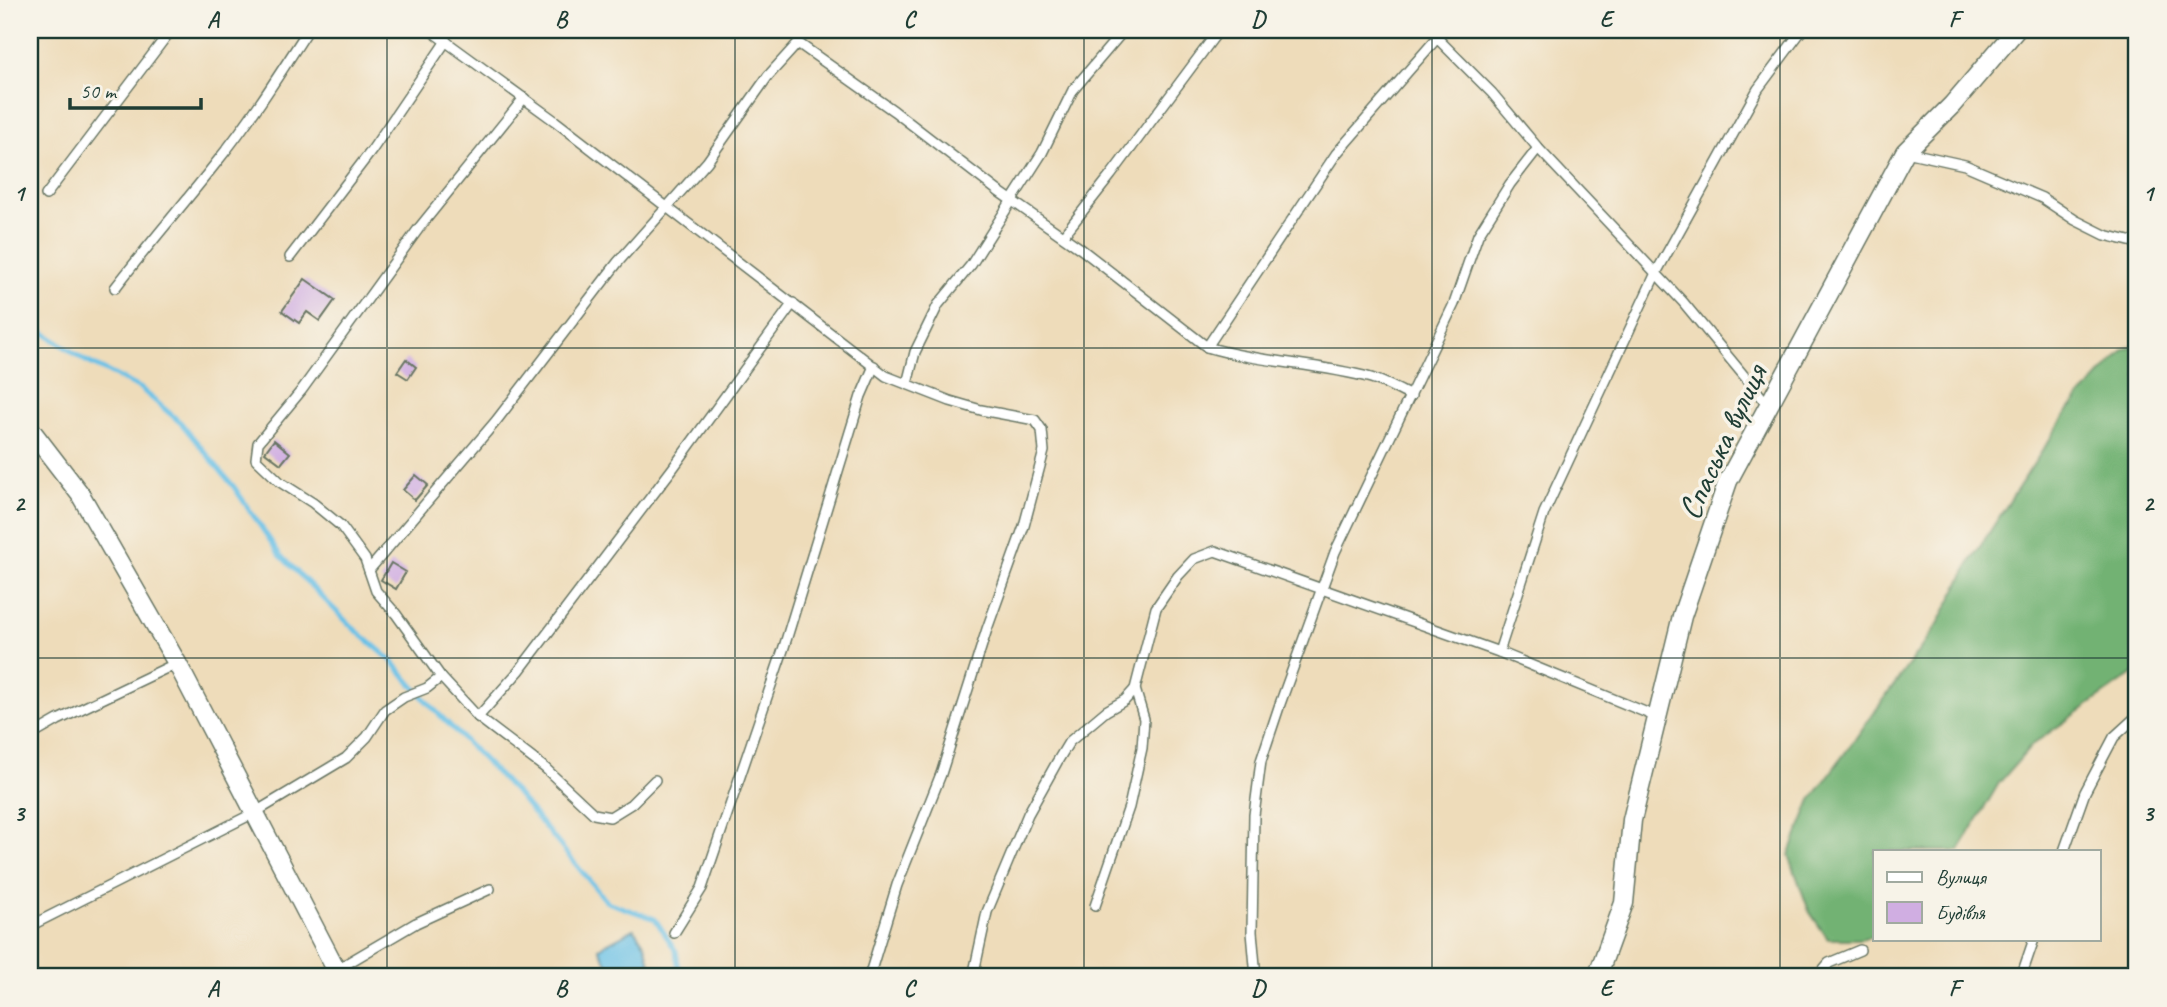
<svg xmlns="http://www.w3.org/2000/svg" width="2167" height="1007" font-family="Caveat,sans-serif">
	<style>
		.forest { fill: #72b273; stroke: #487854; stroke-width: 2 }
		.water { fill: #69c1e7; stroke: #447f8e; stroke-width: 2 }
		.lines { fill: none; stroke-linecap: round; stroke-linejoin: round }
		.stream { stroke: #69c1e7; stroke-width: 5 }
		.building { fill: #d0aee2 }
		.lane-casing { stroke: #677563; stroke-width: 12 }
		.street-casing { stroke: #677563; stroke-width: 21 }
		.lane { stroke: #fff; stroke-width: 9 }
		.street { stroke: #fff; stroke-width: 18 }
		.grid { fill: none; stroke: #1f3d34; stroke-width: 2; stroke-opacity: 0.55 }
		.labels { text-anchor: middle; dominant-baseline: central; stroke-width: 7; stroke-linejoin: round; paint-order: stroke }
		.street-label { font-size: 33px; fill: #1f3d34; stroke: #f7f3e8 }
		.neatline { fill: none; stroke: #1f3d34; stroke-width: 2.5 }
		.grid-label { font-size: 23px; text-anchor: middle; font-weight: bold; fill: #1f3d34 }
	</style>
	<rect width="100%" height="100%" fill="#f7f3e8"/>
	<filter id="ink" filterUnits="userSpaceOnUse"><feTurbulence type="fractalNoise" baseFrequency=".0143" numOctaves="2"/><feDisplacementMap in="SourceGraphic" scale="14" xChannelSelector="R" yChannelSelector="G"/><feConvolveMatrix kernelMatrix="1 2 1 2 8 2 1 2 1" color-interpolation-filters="sRGB"/></filter>
	<filter id="wash" filterUnits="userSpaceOnUse"><feTurbulence type="fractalNoise" baseFrequency=".00686" numOctaves="4" result="noise"/><feDisplacementMap in="SourceGraphic" scale="28" xChannelSelector="R" yChannelSelector="G"/><feGaussianBlur stdDeviation="1.57" result="paint"/><feColorMatrix in="noise" values="0 0 0 0 0 0 0 0 0 0 0 0 0 0 0 0 0 1.4 0 .05"/><feComposite in="paint" operator="in"/></filter>
	<g filter="url(#wash)">
		<rect width="100%" height="100%" fill="#eedcba"/>
		<path class="forest" d="M2137,344v327l-104,73 -34,39 -40,68h-84v85l-16,3h-31l-19,-28 -20,-56 22,-55 127,-176 34,-65 98,-151 54,-59z"/>
		<path class="water" d="M634,929l11,16 9,32h-40l-15,-29z"/>
		<g class="lines">
			<path class="stream" d="M30,323l54,37 56,28 41,35 53,64 46,68 72,72 39,33 38,44 90,92 88,106 48,17 21,32 4,26"/>
		</g>
		<g id="blocks">
			<g class="building">
				<path d="M305,279l30,21 -15,21 -13,-9 -8,11 -17,-12z"/>
				<path d="M406,359l10,8 -8,12 -11,-7z"/>
				<path d="M274,440l16,13 -9,11 -16,-12z"/>
				<path d="M416,475l12,10 -13,15 -12,-10z"/>
				<path d="M391,563l15,9 -10,17 -15,-9z"/>
			</g>
		</g>
	</g>
	<g filter="url(#ink)">
		<use href="#blocks" fill-opacity="0" stroke="#677563" stroke-width="2"/>
		<g class="lines">
			<defs>
				<g id="lane">
					<path d="M430,30l125,91 331,255 64,25 31,9 54,10 7,10 2,21 -20,75 -37,103 -46,145 -44,111 -28,92"/>
					<path d="M30,34l3,-4"/>
					<path d="M1437,38l55,55 46,55 145,154 86,104"/>
					<path d="M524,98l-105,130 -118,163 -43,52 -2,16 24,23 33,21 28,23 24,33 11,32 20,23 45,63 37,40 67,51 49,46 16,3 21,-13 24,-24"/>
					<path d="M1906,152l59,13 77,33 33,22 30,15 32,8"/>
					<path d="M46,195l125,-165"/>
					<path d="M1063,236l48,-61 108,-145"/>
					<path d="M290,257l82,-107 74,-109"/>
					<path d="M115,288c33,-43 68,-83 101,-125 34,-42 63,-88 92,-133"/>
					<path d="M1207,347l129,-193 108,-124"/>
					<path d="M907,384l8,-32 23,-47 33,-40 41,-65 30,-47 31,-63 51,-60"/>
					<path d="M369,570l127,-149 122,-159 89,-100 61,-86 30,-33 96,68 104,80 83,58 126,98c53,16 111,16 164,31 14,4 27,12 40,18"/>
					<path d="M1499,652l45,-139 112,-240 102,-184 44,-59"/>
					<path d="M478,717l41,-46 154,-203 120,-165"/>
					<path d="M30,736l28,-16 119,-57"/>
					<path d="M2064,851l21,-59 29,-55 23,-21"/>
					<path d="M1095,906l34,-99 13,-59 2,-29 -9,-30"/>
					<path d="M30,926l224,-113 92,-55 21,-21 18,-27 19,-13 23,-9 14,-11"/>
					<path d="M674,933l28,-45 82,-241 77,-251 13,-30"/>
					<path d="M324,977l92,-54 74,-34"/>
					<path d="M973,977l14,-65 41,-98 29,-52 12,-20 37,-31 19,-11 10,-11 21,-81 22,-32 16,-17 21,-8 284,101 158,65"/>
					<path d="M1256,977l-4,-45 2,-117 7,-54 19,-57 55,-152 119,-248 24,-69 32,-51 28,-36"/>
					<path d="M1817,977l12,-14 31,-13"/>
					<path d="M2021,977l13,-38"/>
				</g>
				<g id="street">
					<path d="M30,429l50,65 97,169 163,314"/>
					<path d="M1597,977l27,-74 8,-83 50,-204 46,-135 177,-329 47,-47 64,-75"/>
				</g>
			</defs>
			<use href="#lane" class="lane-casing"/>
			<use href="#street" class="street-casing"/>
			<use href="#lane" class="lane"/>
			<use href="#street" class="street"/>
		</g>
	</g>
	<path class="grid" d="M387,30v947M735,30v947M1084,30v947M1432,30v947M1780,30v947M30,348h2107M30,658h2107"/>
	<g class="labels">
		<g class="street-label">
			<text transform="translate(1722 442) rotate(-65)">Спаська вулиця</text>
		</g>
	</g>
	<rect width="2167" height="1007" fill="none" stroke="#f7f3e8" stroke-width="77"/>
	<rect x="1873" y="850" width="228" height="91" fill="#f7f3e8" stroke="#a1aaa0" stroke-width="2"/>
	<rect x="1887" y="872" width="35" height="10" fill="#ffffff" stroke="#a1aaa0" stroke-width="2"/>
	<text x="1936" y="884" font-size="21" fill="#1f3d34">Вулиця</text>
	<rect x="1887" y="902" width="35" height="21" fill="#d0aee2" stroke="#a1aaa0" stroke-width="2"/>
	<text x="1936" y="920" font-size="21" fill="#1f3d34">Будівля</text>
	<path d="M70 98v10h131v-10" fill="none" stroke="#1f3d34" stroke-width="3.5"/>
	<text x="80" y="98" font-size="21" fill="#1f3d34" stroke="#f7f3e8" stroke-width="5" paint-order="stroke">50 m</text>
	<rect x="38" y="38" width="2090" height="930" class="neatline"/>
	<g class="grid-label">
		<text x="213" y="27">A</text>
		<text x="561" y="27">B</text>
		<text x="909" y="27">C</text>
		<text x="1258" y="27">D</text>
		<text x="1606" y="27">E</text>
		<text x="1954" y="27">F</text>
		<text x="19" y="201">1</text>
		<text x="2148" y="201">1</text>
		<text x="19" y="511">2</text>
		<text x="2148" y="511">2</text>
		<text x="19" y="821">3</text>
		<text x="2148" y="821">3</text>
		<text x="213" y="996">A</text>
		<text x="561" y="996">B</text>
		<text x="909" y="996">C</text>
		<text x="1258" y="996">D</text>
		<text x="1606" y="996">E</text>
		<text x="1954" y="996">F</text>
	</g>
</svg>
